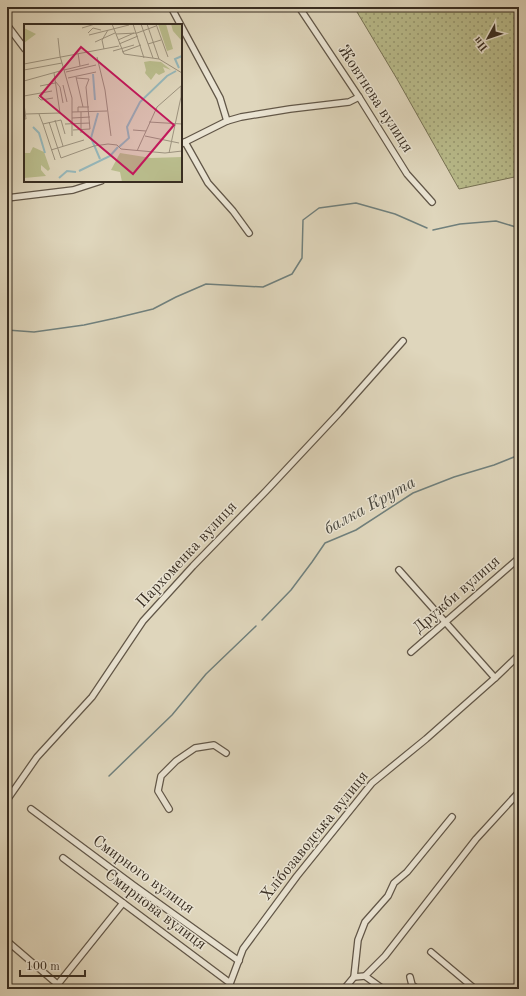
<svg xmlns="http://www.w3.org/2000/svg" width="526" height="996" font-family="'Old Standard TT',serif">
	<style>
		.park { fill: url(#park-dots); stroke: #787456 }
		.lines { fill: none; stroke-linecap: round; stroke-linejoin: round }
		.stream { stroke: #70807d; stroke-width: 1.5 }
		.minor-casing { stroke: #625748; stroke-width: 8 }
		.minor { stroke: #eae4d3; stroke-width: 5.5 }
		.labels { text-anchor: middle; dominant-baseline: central; stroke-width: 3; stroke-linejoin: round; paint-order: stroke }
		.street-label { font-size: 16px; fill: #382d21; stroke: #eae4d3 }
		.water-label { font-size: 17px; font-style: italic; fill: #4b4940; stroke: #eae4d3 }
		.inset-river { fill: none; stroke: #96b7ba; stroke-width: 2 }
		.inset-road { fill: none; stroke: #9c927e; stroke-width: 1 }
		.view { fill: #c2185b; fill-opacity: 0.15; stroke: #c2185b; stroke-width: 2 }
		.inset-edge { fill: none; stroke: #382d21; stroke-width: 2 }
	</style>
	<defs>
		<pattern id="park-dots" width="8" height="8" patternUnits="userSpaceOnUse"><rect width="8" height="8" fill="#b9bc8c"/><path d="M2 2h.1M6 6h.1" fill="none" stroke="#979972" stroke-width="1.8" stroke-linecap="round"/></pattern>
	</defs>
	<rect width="100%" height="100%" fill="#dfd6bc"/>
	<filter id="stains"><feTurbulence type="fractalNoise" baseFrequency=".005" numOctaves="4"/><feColorMatrix values="0 0 0 0 .2 0 0 0 0 .09 0 0 0 0 .02 0 0 0 .5 -.17"/></filter>
	<radialGradient id="worn" r=".72"><stop offset=".6" stop-color="#630" stop-opacity="0"/><stop offset="1" stop-color="#630" stop-opacity=".3"/></radialGradient>
	<path class="park" d="M354,7h165v169l-60,13 -62,-110z"/>
	<g class="lines">
		<g class="stream">
			<path d="M433,230l27,-6 36,-3 23,7"/>
			<path d="M7,330l27,2 50,-7 32,-7 37,-9 23,-12 30,-13 57,3 29,-13 10,-16 1,-38 16,-12 37,-5 39,11 32,14"/>
			<path d="M262,620l29,-30 21,-28 13,-19 31,-13 57,-37 41,-16 40,-12 25,-10"/>
			<path d="M109,776l63,-61 34,-41 50,-48"/>
		</g>
		<defs>
			<g id="minor">
				<path d="M171,7l49,91 7,23"/>
				<path d="M299,7l60,90 48,77 25,28"/>
				<path d="M7,25l18,24"/>
				<path d="M185,142l23,41 25,28 16,22"/>
				<path d="M181,144l46,-23 14,-4 49,-8 59,-7 10,-5"/>
				<path d="M7,198l66,-8 28,-9"/>
				<path d="M399,570l96,108"/>
				<path d="M411,652l108,-94"/>
				<path d="M7,800l30,-43 55,-60 51,-76 50,-55 73,-75 73,-78 64,-72"/>
				<path d="M31,809l102,76 106,76"/>
				<path d="M169,809l-11,-18 3,-15 15,-15 19,-13 19,-3 12,8"/>
				<path d="M63,858l167,125"/>
				<path d="M7,941l56,48"/>
				<path d="M431,952l44,37"/>
				<path d="M365,976l18,13"/>
				<path d="M354,977l4,-37 7,-18 23,-26 6,-13 13,-11 45,-55"/>
				<path d="M410,977l2,8 6,4"/>
				<path d="M58,984l65,-81"/>
				<path d="M228,989l15,-40 54,-73 75,-93 54,-44 69,-61 24,-23"/>
				<path d="M344,989l10,-12 11,-1 20,-20 91,-117 43,-47"/>
			</g>
		</defs>
		<use href="#minor" class="minor-casing"/>
		<use href="#minor" class="minor"/>
	</g>
	<g class="labels">
		<g class="street-label">
			<text transform="translate(375 99) rotate(57)">Жовтнева вулиця</text>
			<text transform="translate(187 555) rotate(-47)">Пархоменка вулиця</text>
			<text transform="translate(457 595) rotate(-41)">Дружби вулиця</text>
			<text transform="translate(315 836) rotate(-51)">Хлібозаводська вулиця</text>
			<text transform="translate(143 875) rotate(36)">Смирного вулиця</text>
			<text transform="translate(155 910) rotate(37)">Смирнова вулиця</text>
		</g>
		<g class="water-label">
			<text transform="translate(370 506) rotate(-29)">балка Крута</text>
		</g>
	</g>
	<g transform="translate(24 24)">
		<rect width="158" height="158" fill="#dfd6bc"/>
		<path d="M134,0h8l7,25 -6,2zM126,37l11,1 10,8 -8,-3 2,5 -6,3 -3,-2 -5,7 -6,-7 1,-3 -2,-8zM9,123l11,5 6,17 -2,2 -7,-6v5l5,6 -22,2 1,-25h5z" fill="#b9bc8c"/>
		<path d="M0,4l12,6 -12,9z" fill="#b9bc8c"/>
		<path d="M147,0h11l-1,16 -8,-9zM96,129l31,5 31,-1v25h-60l-2,-10 -9,-2z" fill="#b9bc8c"/>
		<path class="inset-river" d="M155,44l-4,-9 7,-3M69,50l2,26M74,89l-7,25 9,21M9,103l6,6 6,20M95,123l10,-9 -2,-11 13,-25 27,-26 9,-5M55,147l31,-15 8,-9M35,154l8,-7 9,1"/>
		<path class="inset-road" d="M88,0l12,30 35,5 23,14M109,0l11,34M117,0l12,34M123,0l12,35M132,0l12,33M58,4l13,-4M64,9l5,-5 8,2M92,10l21,-1 19,-7M65,11l40,-10M34,14l2,18 12,42v38M94,16l16,-7M71,18l20,-9M95,20l19,-8M124,20l13,-4M80,25l-2,-9 6,-10M89,27l21,-6M98,28l19,-7M54,29l2,13M73,33l8,33 6,46M0,40l95,-18M0,46l38,-7M40,46l25,-6M42,48l30,-7M52,53l7,30M44,54l28,-6M0,57l36,-10 3,-4M31,57l5,6 3,16M39,61l4,17M16,62l15,-3M0,72l28,-5M14,73l3,3 12,-2M0,80l2,15h-2M48,88l35,-1M54,88v-5h11M57,88v21M2,90l34,-1 -6,-40M15,90l4,10 18,-4 4,14M48,94l18,-1M31,96l8,26M25,98l12,36 33,-12 14,-2 9,1 4,4 44,4 17,-2M125,98l33,2M19,100l12,36M41,100l25,-1M49,106l17,-1 -4,-42 3,-8 -13,-1M109,106l13,1M121,112l34,7M27,126l33,-10M113,127l20,-44 25,-22M145,129l12,-56v-11"/>
		<path class="view" d="M57,23l93,78 -41,49 -93,-78z"/>
		<rect width="158" height="158" class="inset-edge"/>
	</g>
	<rect width="526" height="996" fill="none" stroke="#dfd6bc" stroke-width="24"/>
	<rect x="8" y="8" width="510" height="980" fill="none" stroke="#382d21" stroke-width="2"/>
	<rect x="12" y="12" width="502" height="972" fill="none" stroke="#382d21"/>
	<g transform="translate(488 38) rotate(230)" stroke="#eae4d3" stroke-width="3" paint-order="stroke">
	<path d="M0-3L7 15L0 10L-7 15Z" fill="#382d21"/>
	<text y="-6" font-size="11" font-weight="bold" text-anchor="middle" fill="#382d21">Пн</text>
	</g>
	<path d="M20 970v6h65v-6" fill="none" stroke="#382d21" stroke-width="2"/>
	<text x="26" y="970" font-size="12" fill="#382d21" stroke="#eae4d3" stroke-width="3" paint-order="stroke">100 m</text>
	<rect width="100%" height="100%" filter="url(#stains)"/>
	<rect width="100%" height="100%" fill="url(#worn)"/>
</svg>
